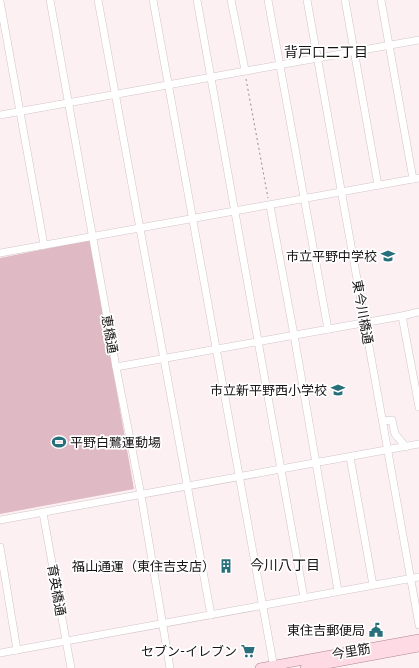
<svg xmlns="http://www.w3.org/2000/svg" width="419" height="668" font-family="Quicksand,'Noto Sans JP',sans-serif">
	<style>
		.green { fill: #dfbac4 }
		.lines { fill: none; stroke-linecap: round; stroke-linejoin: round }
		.minor-casing { stroke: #d1c5c8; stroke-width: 8 }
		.major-casing { stroke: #ae8490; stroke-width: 10 }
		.path { stroke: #948b8d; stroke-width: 1; stroke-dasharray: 2 3; stroke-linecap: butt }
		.minor { stroke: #fff; stroke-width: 7 }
		.major { stroke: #fedae5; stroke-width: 9 }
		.labels { text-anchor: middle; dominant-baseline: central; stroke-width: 3.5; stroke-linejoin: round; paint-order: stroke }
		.poi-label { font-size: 13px; fill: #181415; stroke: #fff; text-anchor: end }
		.street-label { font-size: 13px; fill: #181415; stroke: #fff }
		.neighbourhood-label { font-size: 14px; fill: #181415; stroke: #fff }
	</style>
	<rect width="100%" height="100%" fill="#fdf0f3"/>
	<path class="green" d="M90,240l44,249 -134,25v-256z"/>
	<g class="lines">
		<defs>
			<g id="minor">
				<path d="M50,0l66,367 25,128 29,173"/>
				<path d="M98,0l113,615"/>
				<path d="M153,0l121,668"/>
				<path d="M197,0l107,598"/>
				<path d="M231,0l14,70"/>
				<path d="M268,0l60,329"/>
				<path d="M307,0l112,625"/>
				<path d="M345,0l33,185"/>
				<path d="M381,0l32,179"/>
				<path d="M0,1l44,244"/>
				<path d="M0,115l419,-75"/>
				<path d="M270,206l24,129 44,256"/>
				<path d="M0,253l419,-75"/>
				<path d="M402,316l17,91"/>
				<path d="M116,367l286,-51 17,-4"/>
				<path d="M383,421l9,-1 3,14 11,13"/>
				<path d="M350,457l23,128"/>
				<path d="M43,513l28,155"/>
				<path d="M0,520l419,-76"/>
				<path d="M0,547l17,103"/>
				<path d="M0,653l419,-76"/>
			</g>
			<g id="major">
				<path d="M260,668l159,-29"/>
				<path d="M305,668l114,-21"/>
			</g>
		</defs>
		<use href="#minor" class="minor-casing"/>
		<use href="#major" class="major-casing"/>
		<path class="path" d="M246,79l22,119"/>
		<use href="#minor" class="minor"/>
		<use href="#major" class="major"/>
	</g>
	<defs>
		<symbol id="school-bare" viewBox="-9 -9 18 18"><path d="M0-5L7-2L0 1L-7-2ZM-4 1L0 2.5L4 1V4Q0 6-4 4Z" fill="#27707b" stroke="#fff" stroke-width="2.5" paint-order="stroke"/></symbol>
		<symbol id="stadium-bare" viewBox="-9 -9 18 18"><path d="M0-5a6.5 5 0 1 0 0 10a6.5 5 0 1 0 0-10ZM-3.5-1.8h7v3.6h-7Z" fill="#27707b" stroke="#fff" stroke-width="2.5" paint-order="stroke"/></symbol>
		<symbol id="building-bare" viewBox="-9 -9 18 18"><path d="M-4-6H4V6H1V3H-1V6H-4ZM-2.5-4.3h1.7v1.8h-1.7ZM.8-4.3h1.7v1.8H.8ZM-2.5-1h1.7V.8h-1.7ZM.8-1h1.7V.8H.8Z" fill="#27707b" stroke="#fff" stroke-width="2.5" paint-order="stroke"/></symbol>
		<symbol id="civic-bare" viewBox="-9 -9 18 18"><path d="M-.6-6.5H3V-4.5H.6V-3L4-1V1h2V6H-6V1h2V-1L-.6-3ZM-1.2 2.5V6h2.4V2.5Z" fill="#27707b" stroke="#fff" stroke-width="2.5" paint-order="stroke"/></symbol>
		<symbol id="supermarket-bare" viewBox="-9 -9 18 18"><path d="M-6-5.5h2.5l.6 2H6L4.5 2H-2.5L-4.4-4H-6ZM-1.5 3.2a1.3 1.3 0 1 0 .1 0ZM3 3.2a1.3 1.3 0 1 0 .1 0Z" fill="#27707b" stroke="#fff" stroke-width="2.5" paint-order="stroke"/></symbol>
	</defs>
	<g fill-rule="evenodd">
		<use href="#school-bare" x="378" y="246" width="20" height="20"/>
		<use href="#school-bare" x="328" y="380" width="20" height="20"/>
		<use href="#stadium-bare" x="49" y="432" width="20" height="20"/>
		<use href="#building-bare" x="216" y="556" width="20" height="20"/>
		<use href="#civic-bare" x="366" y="620" width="20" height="20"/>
		<use href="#supermarket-bare" x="238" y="641" width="20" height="20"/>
	</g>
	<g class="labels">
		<g class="poi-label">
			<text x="377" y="256">市立平野中学校</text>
			<text x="327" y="390">市立新平野西小学校</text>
			<text x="70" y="442" text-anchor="start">平野白鷺運動場</text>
			<text x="215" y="566">福山通運（東住吉支店）</text>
			<text x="365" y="630">東住吉郵便局</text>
			<text x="237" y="651">セブン-イレブン</text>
		</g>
		<g class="street-label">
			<text transform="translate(363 312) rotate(80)">東今川橋通</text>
			<text transform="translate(110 334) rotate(80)">恵橋通</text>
			<text transform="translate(57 590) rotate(80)">育英橋通</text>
			<text transform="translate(351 651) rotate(-10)">今里筋</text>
		</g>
		<g class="neighbourhood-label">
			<text x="326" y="52">背戸口二丁目</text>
			<text x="285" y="565">今川八丁目</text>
		</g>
	</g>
</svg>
